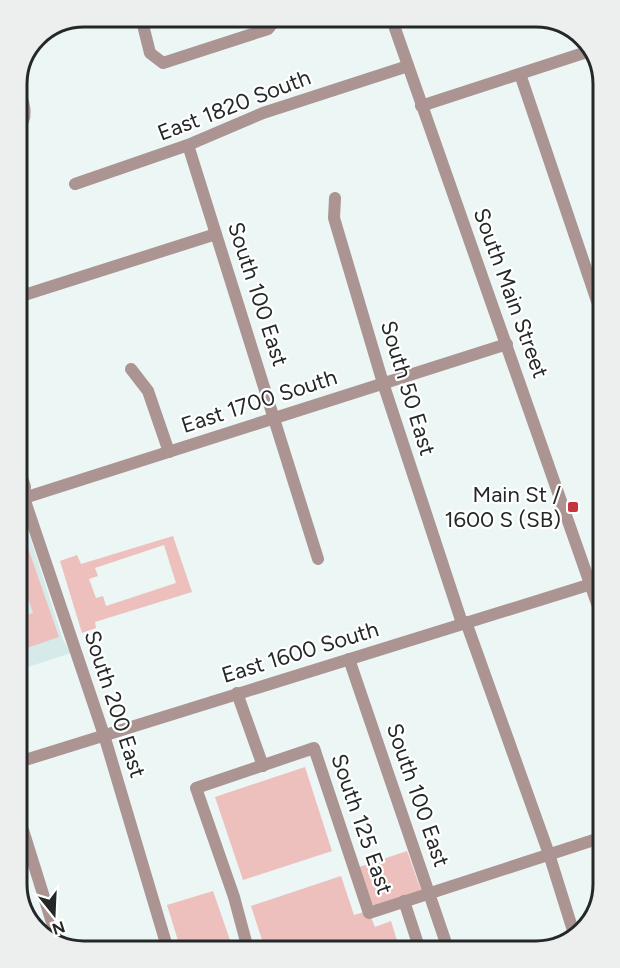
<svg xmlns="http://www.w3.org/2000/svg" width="620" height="968" font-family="Figtree,sans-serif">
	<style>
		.built { fill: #d6ebe9 }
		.green { fill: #edc0bd; fill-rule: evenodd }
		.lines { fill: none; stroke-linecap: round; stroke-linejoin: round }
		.minor { stroke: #ab9492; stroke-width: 12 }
		.poi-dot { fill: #c6373d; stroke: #fff; stroke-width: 2 }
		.labels { text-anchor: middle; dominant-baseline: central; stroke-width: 4.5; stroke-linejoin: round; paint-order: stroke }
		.street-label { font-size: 22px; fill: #242828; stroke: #fff }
		.poi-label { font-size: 22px; fill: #242828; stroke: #fff; text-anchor: end }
		.rim { fill: none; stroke: #242828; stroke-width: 3 }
	</style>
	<rect width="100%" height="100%" fill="#ebf6f5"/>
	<path class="built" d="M20,506l43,134 8,13 -49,16z"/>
	<g class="green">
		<path d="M20,525l39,112 -38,13 1,-33 11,-4 -12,-36z"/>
		<path d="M173,536l19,56 -97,30 1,6 -14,5 -22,-72 17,-6 4,9zM164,545l12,38 -70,23 -3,-10 -7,2 -7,-19 9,-3 -3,-8z"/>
		<path d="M305,767l27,84 -89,29 -28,-83z"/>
		<path d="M407,851l14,39 -48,16 -14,-39z"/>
		<path d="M341,876l13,39 10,-3 7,5 4,10 16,-6 8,26 -134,2 -14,-43z"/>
		<path d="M213,891l18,52 -21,7h-29l-14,-45z"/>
	</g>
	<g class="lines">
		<g class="minor">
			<path d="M141,17l9,36 13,10 105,-34 5,-6 -1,-6"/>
			<path d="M391,17l210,598"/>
			<path d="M520,74l79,233"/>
			<path d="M17,83c4,14 15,35 0,45"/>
			<path d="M421,106l172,-56"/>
			<path d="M188,145l130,414"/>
			<path d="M75,184l113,-39 75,-32 145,-47"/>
			<path d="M335,198l-1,20 49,165 79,240"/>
			<path d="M18,297l198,-63"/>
			<path d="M131,369l17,22 21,61"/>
			<path d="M20,472l5,15 -1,11 80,237 64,215"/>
			<path d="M24,498l483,-154"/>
			<path d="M466,622l83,232 26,83"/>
			<path d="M349,659l98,287"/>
			<path d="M237,693l26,73"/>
			<path d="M22,761l579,-180"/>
			<path d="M23,830l36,115"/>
			<path d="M404,901l15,46"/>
			<path d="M248,949l-14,-52 -38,-109 118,-40 55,165 234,-76"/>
		</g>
	</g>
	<rect class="poi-dot" x="567" y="501" width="12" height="12" rx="3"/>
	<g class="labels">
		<g class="street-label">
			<text transform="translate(234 105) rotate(-21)">East 1820 South</text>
			<text transform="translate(511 293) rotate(70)">South Main Street</text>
			<text transform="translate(258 294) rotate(72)">South 100 East</text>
			<text transform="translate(408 388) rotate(73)">South 50 East</text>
			<text transform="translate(259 401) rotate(-18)">East 1700 South</text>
			<text transform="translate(300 652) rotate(-17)">East 1600 South</text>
			<text transform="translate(115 704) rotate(72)">South 200 East</text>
			<text transform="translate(418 795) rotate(71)">South 100 East</text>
			<text transform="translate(362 824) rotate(71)">South 125 East</text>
		</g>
		<g class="poi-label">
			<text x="561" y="494">Main St /<tspan x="561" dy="25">1600 S (SB)</tspan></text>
		</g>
	</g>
	<path d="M0 0H620V968H0ZM84 27H536A57 57 0 0 1 593 84V884A57 57 0 0 1 536 941H84A57 57 0 0 1 27 884V84A57 57 0 0 1 84 27Z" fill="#edeeee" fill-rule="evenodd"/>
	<path class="rim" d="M84 27H536A57 57 0 0 1 593 84V884A57 57 0 0 1 536 941H84A57 57 0 0 1 27 884V84A57 57 0 0 1 84 27Z"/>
	<g transform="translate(54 914) rotate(162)" stroke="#ffffff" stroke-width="4.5" paint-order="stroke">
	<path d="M0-4.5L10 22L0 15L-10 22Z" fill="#242828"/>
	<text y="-9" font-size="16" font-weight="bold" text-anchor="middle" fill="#242828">N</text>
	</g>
</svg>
